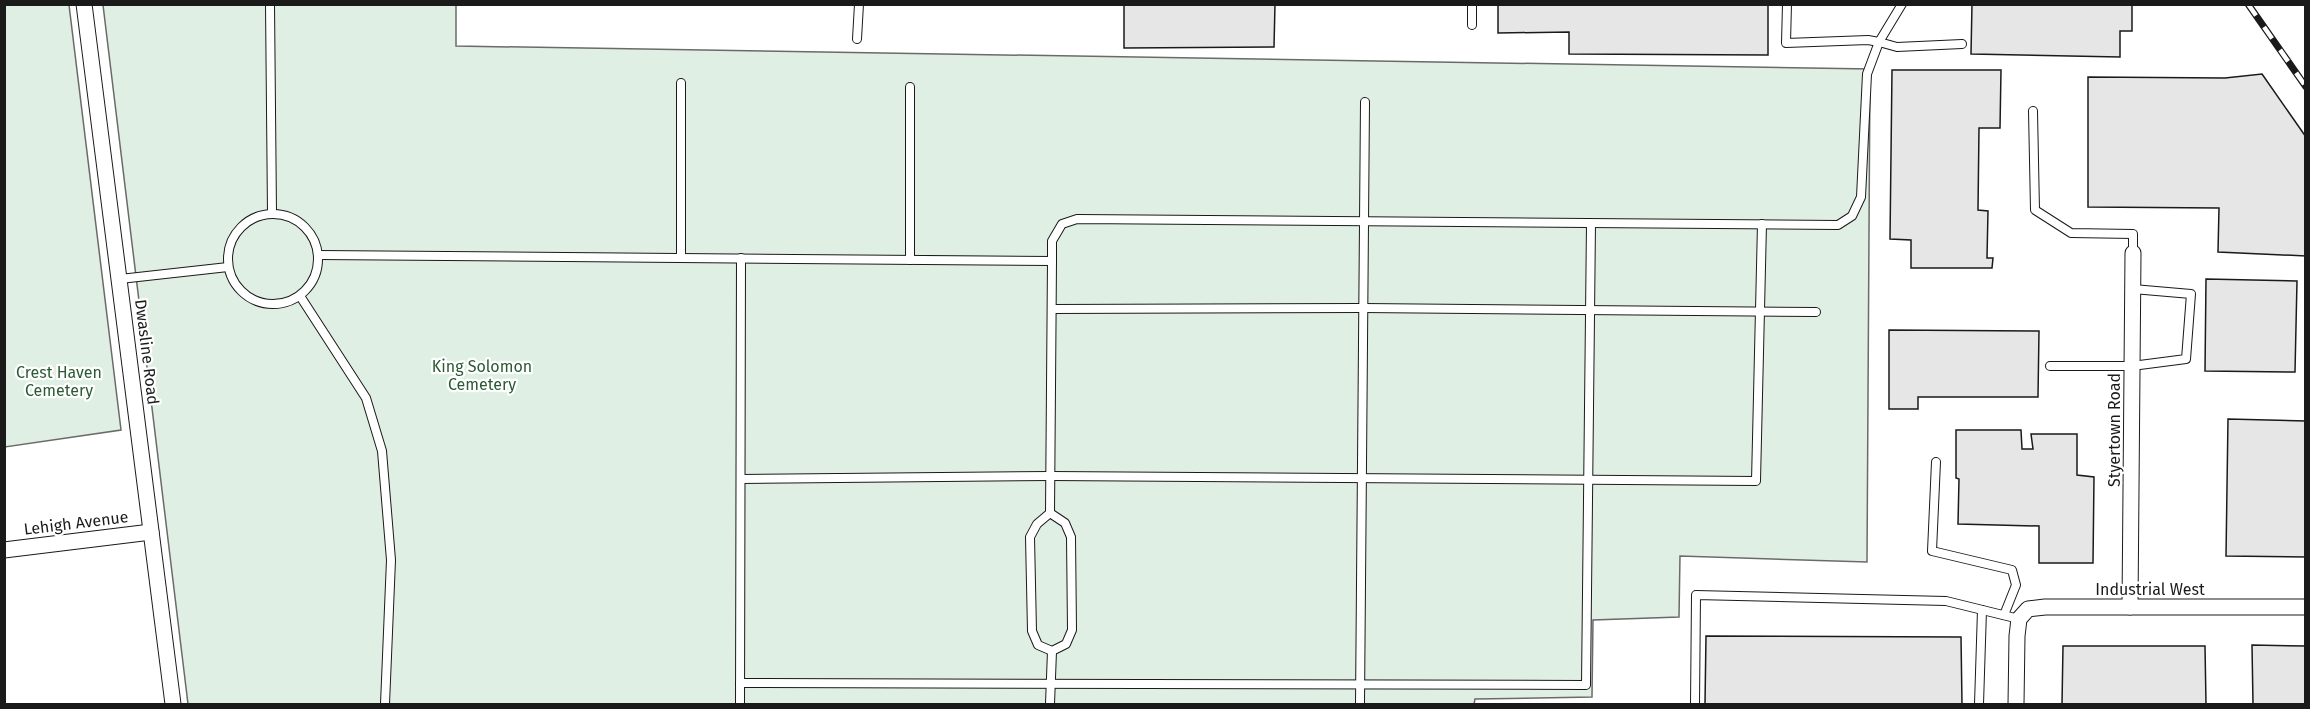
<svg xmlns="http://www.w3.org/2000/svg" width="2310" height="709" font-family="'Fira Sans',sans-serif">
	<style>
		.green { fill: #e0efe3; stroke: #6a6a6a; stroke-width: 1.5 }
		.building { fill: #e6e6e6; stroke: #1a1a1a; stroke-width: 1.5 }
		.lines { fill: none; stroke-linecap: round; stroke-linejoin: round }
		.lane-casing { stroke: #1a1a1a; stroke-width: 10 }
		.street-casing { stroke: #1a1a1a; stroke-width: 17 }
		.lane { stroke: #fff; stroke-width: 8 }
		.street { stroke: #fff; stroke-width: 15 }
		.rail-casing { stroke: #1a1a1a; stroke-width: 7 }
		.rail { stroke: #fff; stroke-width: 4.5; stroke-dasharray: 14; stroke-linecap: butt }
		.labels { text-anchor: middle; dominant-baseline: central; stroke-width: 4.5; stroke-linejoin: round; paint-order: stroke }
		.street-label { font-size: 16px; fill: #1a1a1a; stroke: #fff }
		.park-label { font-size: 16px; fill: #2b5a34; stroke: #fff }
	</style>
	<rect width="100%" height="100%" fill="#fff"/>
	<g class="green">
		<path d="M4,5h65l52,425 -116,17z"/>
		<path d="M103,5h353v41l1414,23 -3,493 -187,-6 -1,61 -86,3 -1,77 -117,2 -1,5h-1286z"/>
	</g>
	<g class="building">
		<path d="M1124,4h151l-1,43 -150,1z"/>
		<path d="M1498,4h270v51l-199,-1v-22l-71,1z"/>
		<path d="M1972,4h160v27h-12v26l-149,-3z"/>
		<path d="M1892,70h109l-1,58h-21l-1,82 10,1 -1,47h6l-1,10h-81v-28l-21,-1z"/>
		<path d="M2262,74l44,63v119l-88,-4 1,-44 -131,-1v-130l137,1z"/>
		<path d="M2206,279l91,2 -2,91 -90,-1z"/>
		<path d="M1889,330l150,1 -1,66h-120v12h-29z"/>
		<path d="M2228,419l78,2v136l-80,-1z"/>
		<path d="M1956,430h65l1,19h11l-2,-15h46v41l17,2 -1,86h-54v-37l-81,-2 1,-45 -3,-1z"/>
		<path d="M1706,636l255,1 1,67h-257z"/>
		<path d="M2252,645l54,1v58h-53z"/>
		<path d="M2063,646h142l1,58h-144z"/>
	</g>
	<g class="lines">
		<defs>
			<g id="lane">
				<path d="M270,4l2,210"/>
				<path d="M1472,4v21"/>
				<path d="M1787,4l-1,39 82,-3 11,2 23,-38"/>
				<path d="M857,39l2,-35"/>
				<path d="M681,83v175"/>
				<path d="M910,87v173"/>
				<path d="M2033,111l2,99 36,23 62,1v19"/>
				<circle cx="273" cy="259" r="45"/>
				<path d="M319,255l733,6v-20l10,-17 15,-5 761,6 14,-9 9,-19 6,-123 12,-32 18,5 65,-3"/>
				<path d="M120,279l108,-12"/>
				<path d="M300,296l66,102 16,53 9,109 -6,144"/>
				<path d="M1052,309l311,-1 453,4"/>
				<path d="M2050,366h82l54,-7 5,-65 -58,-5"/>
				<path d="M1936,462l-4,89 80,19 4,15 -12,30"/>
				<path d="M741,479l310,-3 705,5 6,-257"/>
				<path d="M1050,513l15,10 6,14 1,93 -6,14 -14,7 -14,-6 -6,-14 -2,-94 7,-13z"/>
				<path d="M1050,513l2,-252"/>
				<path d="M740,683l846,2 5,-462"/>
				<path d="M740,704l1,-446"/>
				<path d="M1050,704l2,-53"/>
				<path d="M1360,704l5,-602"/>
				<path d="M1695,704l1,-109 250,6 73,18"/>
				<path d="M1979,704l3,-94"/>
			</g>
			<g id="street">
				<path d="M84,4l89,700"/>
				<path d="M4,550l147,-18"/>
				<path d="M2130,607l3,-354"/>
				<path d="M2016,704l1,-68 2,-17 9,-10 17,-2h261"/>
			</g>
		</defs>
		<use href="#lane" class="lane-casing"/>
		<use href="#street" class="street-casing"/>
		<use href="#lane" class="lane"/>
		<use href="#street" class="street"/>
		<defs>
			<path id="rail" d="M2248,4l58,83"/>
		</defs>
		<use href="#rail" class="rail-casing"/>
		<use href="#rail" class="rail"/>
	</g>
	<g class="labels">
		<g class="street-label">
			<text transform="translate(147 352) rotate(83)">Dwasline Road</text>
			<text transform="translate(2114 430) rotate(-90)">Styertown Road</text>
			<text transform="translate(76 523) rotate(-7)">Lehigh Avenue</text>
			<text x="2150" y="589">Industrial West</text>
		</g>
		<g class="park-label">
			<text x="482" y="366">King Solomon<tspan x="482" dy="18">Cemetery</tspan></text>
			<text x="59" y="372">Crest Haven<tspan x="59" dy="18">Cemetery</tspan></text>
		</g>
	</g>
	<rect width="2310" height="709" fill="none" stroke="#1a1a1a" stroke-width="12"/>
</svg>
